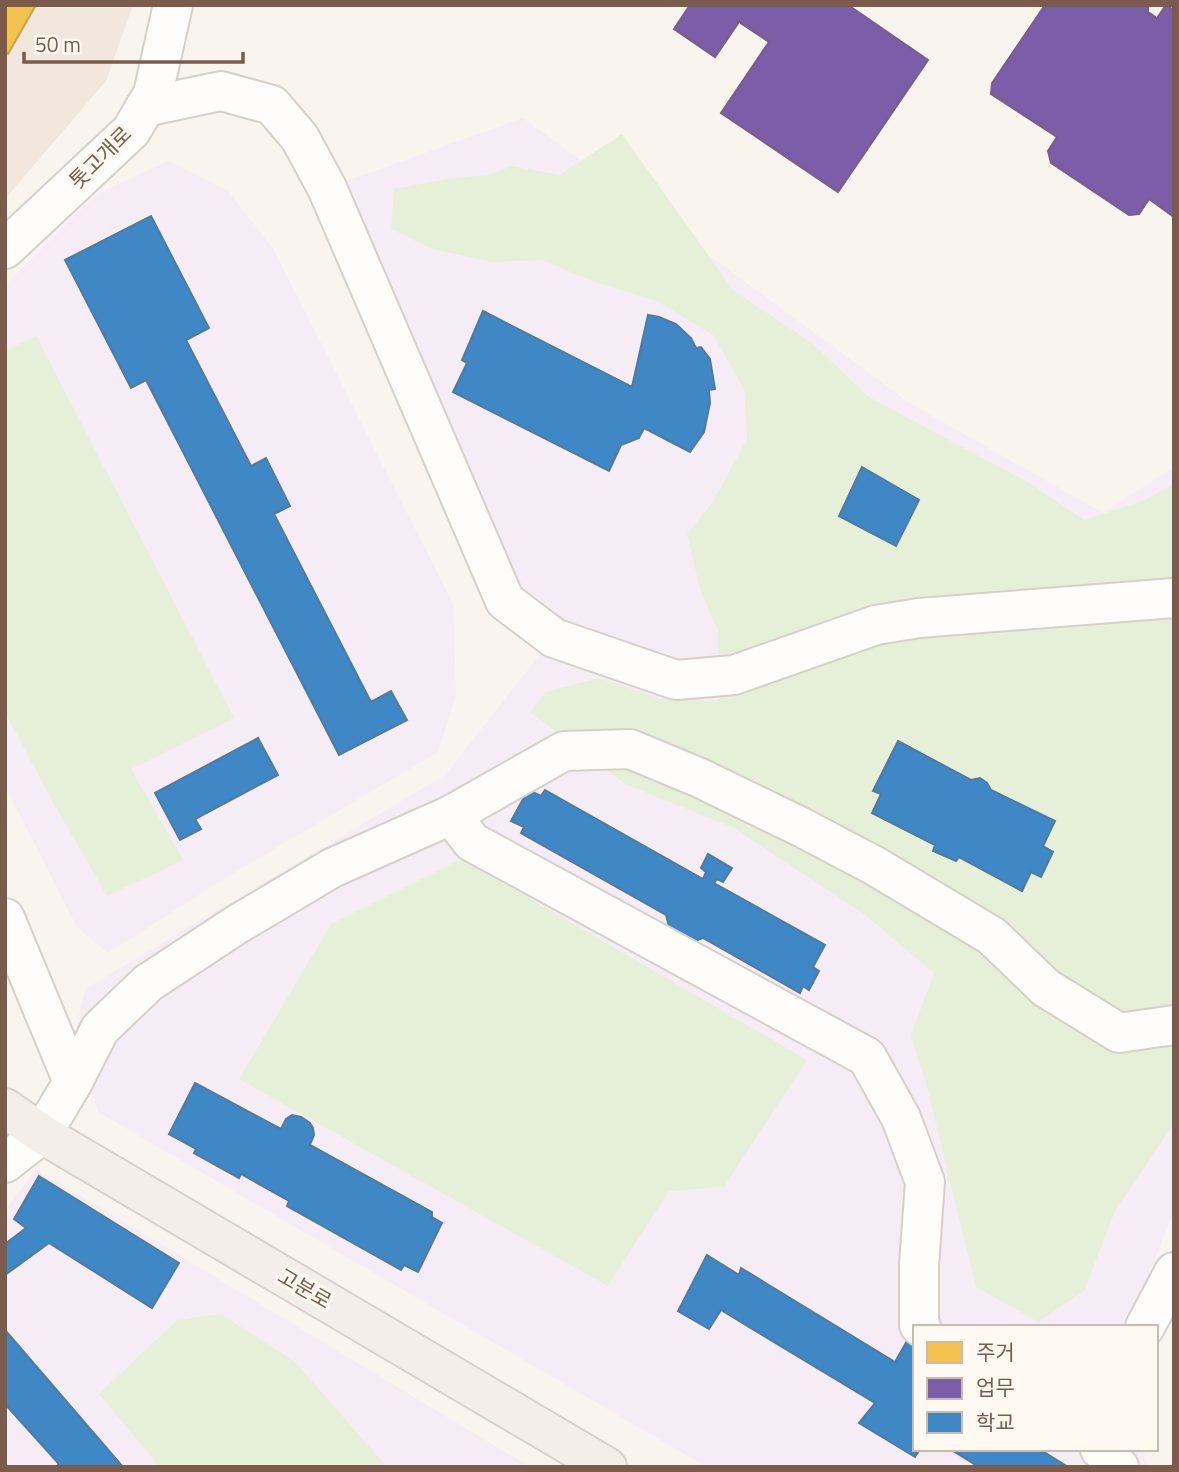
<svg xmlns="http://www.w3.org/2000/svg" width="1179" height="1472" font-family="'Titillium Web','Noto Sans KR',sans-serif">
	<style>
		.residential { fill: #f2e7dc }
		.education { fill: #f5ecf5 }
		.green { fill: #e6f0d9 }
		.homes { fill: #f2c14e; stroke: #cea24d; stroke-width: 2 }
		.offices { fill: #7b5ea7; stroke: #7b5d8c; stroke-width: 2 }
		.schools { fill: #3f88c5; stroke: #517aa1; stroke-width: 2 }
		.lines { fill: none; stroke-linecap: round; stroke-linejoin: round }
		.minor-casing { stroke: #d7d0c9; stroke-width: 42 }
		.major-casing { stroke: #dad1cb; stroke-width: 42 }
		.minor { stroke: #fefdfc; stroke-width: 38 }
		.major { stroke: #f3eee7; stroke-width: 38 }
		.labels { text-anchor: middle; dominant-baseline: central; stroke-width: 7; stroke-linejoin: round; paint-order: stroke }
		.street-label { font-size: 21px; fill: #7a5b4c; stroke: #fff9f2 }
	</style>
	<rect width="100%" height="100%" fill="#f9f4ee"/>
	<path class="residential" d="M5,5h128l-27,76 -101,118z"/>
	<g class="education">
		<path d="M523,118l388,286 192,109 71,-46v744l-46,116h-213v122h228l5,18h-441l-609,-355 -23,-78 10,-45 360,-214 108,-137 -48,-37 -178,-413z"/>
		<path d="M169,161l59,30 46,59 179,354 3,91 -18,57 -211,125 -119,76 -31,-26 -72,-141v-501l91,-91z"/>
		<path d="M36,1169l494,298h-525v-256z"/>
	</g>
	<g class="green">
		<path d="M622,134l111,156 80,54 56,53 162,87 53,36 61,-20 29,-16v639l-59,88 -31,80 -46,31 -62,-35 -49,-200 -16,-52 23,-62 -70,-59 -130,-86 -109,-44 -95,-72 16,-20 53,-14 66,22 53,1v-70l-18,-42 -13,-55 25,-31 35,-64 -3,-50 -31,-54 -56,-34 -62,-19 -53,-22 -50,2 -60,-13 -41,-20 3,-40 53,-10 41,-4 24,-9 47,9z"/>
		<path d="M36,336l198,382 -103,51 52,91 -76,36 -52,-90 -50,-94v-361z"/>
		<path d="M462,859l345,201 -83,127 -55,4 -61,95 -369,-207 92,-155z"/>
		<path d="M221,1314l74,48 92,105h-227l-61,-73 78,-74z"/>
	</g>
	<path class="homes" d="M5,5h31l-28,49 -3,-2z"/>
	<g class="offices">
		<path d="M690,5h101l3,2 1,-2h53l80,55 -90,132 -117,-79 48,-71 -30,-20 -24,35 -41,-28z"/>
		<path d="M1045,5h103v7l9,6 9,-13 8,5v207l-25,-18 -10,15 -10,1 -78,-52 -3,-12 9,-14 -66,-43 1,-11z"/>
	</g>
	<g class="schools">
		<path d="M151,216l58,112 -23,12 65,126 15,-8 24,48 -16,8 97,188 20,-11 16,29 -68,35 -193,-375 -15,8 -66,-128z"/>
		<path d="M483,311l149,76 16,-72 11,2 17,7 15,14 5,10 5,-1 9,12 5,30 -6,1 1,13 -6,29 -14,20 -46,-24 -5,10 -18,7 -12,26 -156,-79 14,-29 -5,-3z"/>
		<path d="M862,467l57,33 -23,46 -57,-30z"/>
		<path d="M258,738l20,37 -83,44 6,10 -21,11 -25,-47z"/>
		<path d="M898,741l73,39 9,-2 7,5 4,7 64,31 -12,25 10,6 -12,25 -10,-5 -9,19 -63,-34 -3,4 -23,-10 2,-6 -63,-32 9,-19 -8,-3z"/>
		<path d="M528,790l13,6 4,-6 158,89 3,-7 -5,-4 7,-14 24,14 -9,14 -6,-3 -3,4 111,62 -12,22 6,4 -10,19 -6,-4 -3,7 -97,-55 -8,3 -9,-2 -16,-9 -4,-15 -145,-82 3,-6 -13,-6z"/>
		<path d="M195,1083l86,46 5,-10 6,-4 9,2 9,6 3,5 1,7 -4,10 122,67v5l10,6 -24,49 -14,-7 -3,5 -114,-64 2,-5 -48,-27 -2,4 -45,-25 2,-4 -27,-15z"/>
		<path d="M39,1176l140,87 -27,45 -103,-65 -44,32v-31l21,-16 -12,-9z"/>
		<path d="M707,1255l32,20 2,-7 154,94 12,-21 8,5v103h5l-5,8 -56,-34 16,-20 -154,-93 -12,19 -31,-18z"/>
		<path d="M5,1330l118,137h-67l3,-3 -54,-60z"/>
		<path d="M950,1449h89l29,18h-89z"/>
	</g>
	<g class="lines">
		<defs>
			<g id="minor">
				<path d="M145,107l76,-16 51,14 28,33 27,50 178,413 49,37 122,42 58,-5 142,-50 43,-7 255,-20"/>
				<path d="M5,249l126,-118 22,-37 20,-89"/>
				<path d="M451,815l113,-64 66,-2 70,29 101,49 74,39 117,70 54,52 73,45 55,-8"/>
				<path d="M5,918l68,164 -31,52 -37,29"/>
				<path d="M73,1082l27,-53 48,-46 88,-58 96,-57 119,-53 21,27 395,215 34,61 24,64 -6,83v60l2,2"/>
				<path d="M1145,1327l29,-55"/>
				<path d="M1100,1449l19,18"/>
			</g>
			<path id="major" d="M5,1108l37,26 565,333"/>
		</defs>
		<use href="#minor" class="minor-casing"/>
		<use href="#major" class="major-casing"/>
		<use href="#minor" class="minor"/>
		<use href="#major" class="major"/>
	</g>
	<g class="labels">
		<g class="street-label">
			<text transform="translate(100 157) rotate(-45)">톳고개로</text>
			<text transform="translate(305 1288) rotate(30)">고분로</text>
		</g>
	</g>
	<rect width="1179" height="1472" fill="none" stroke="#7a5b4c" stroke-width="14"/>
	<rect x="913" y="1325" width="245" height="126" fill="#fff9f2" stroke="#cabab0" stroke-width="2"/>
	<rect x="927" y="1342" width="35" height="21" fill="#f2c14e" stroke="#cabab0" stroke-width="2"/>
	<text x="976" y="1360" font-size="21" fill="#7a5b4c">주거</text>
	<rect x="927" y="1378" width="35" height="21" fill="#7b5ea7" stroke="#cabab0" stroke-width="2"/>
	<text x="976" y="1395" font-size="21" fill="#7a5b4c">업무</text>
	<rect x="927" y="1412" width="35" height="21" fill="#3f88c5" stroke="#cabab0" stroke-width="2"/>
	<text x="976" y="1430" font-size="21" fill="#7a5b4c">학교</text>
	<path d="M24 52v10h219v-10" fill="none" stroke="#7a5b4c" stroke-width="3.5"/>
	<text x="35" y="52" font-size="21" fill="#7a5b4c" stroke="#fff9f2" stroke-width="5" paint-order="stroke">50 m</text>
</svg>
